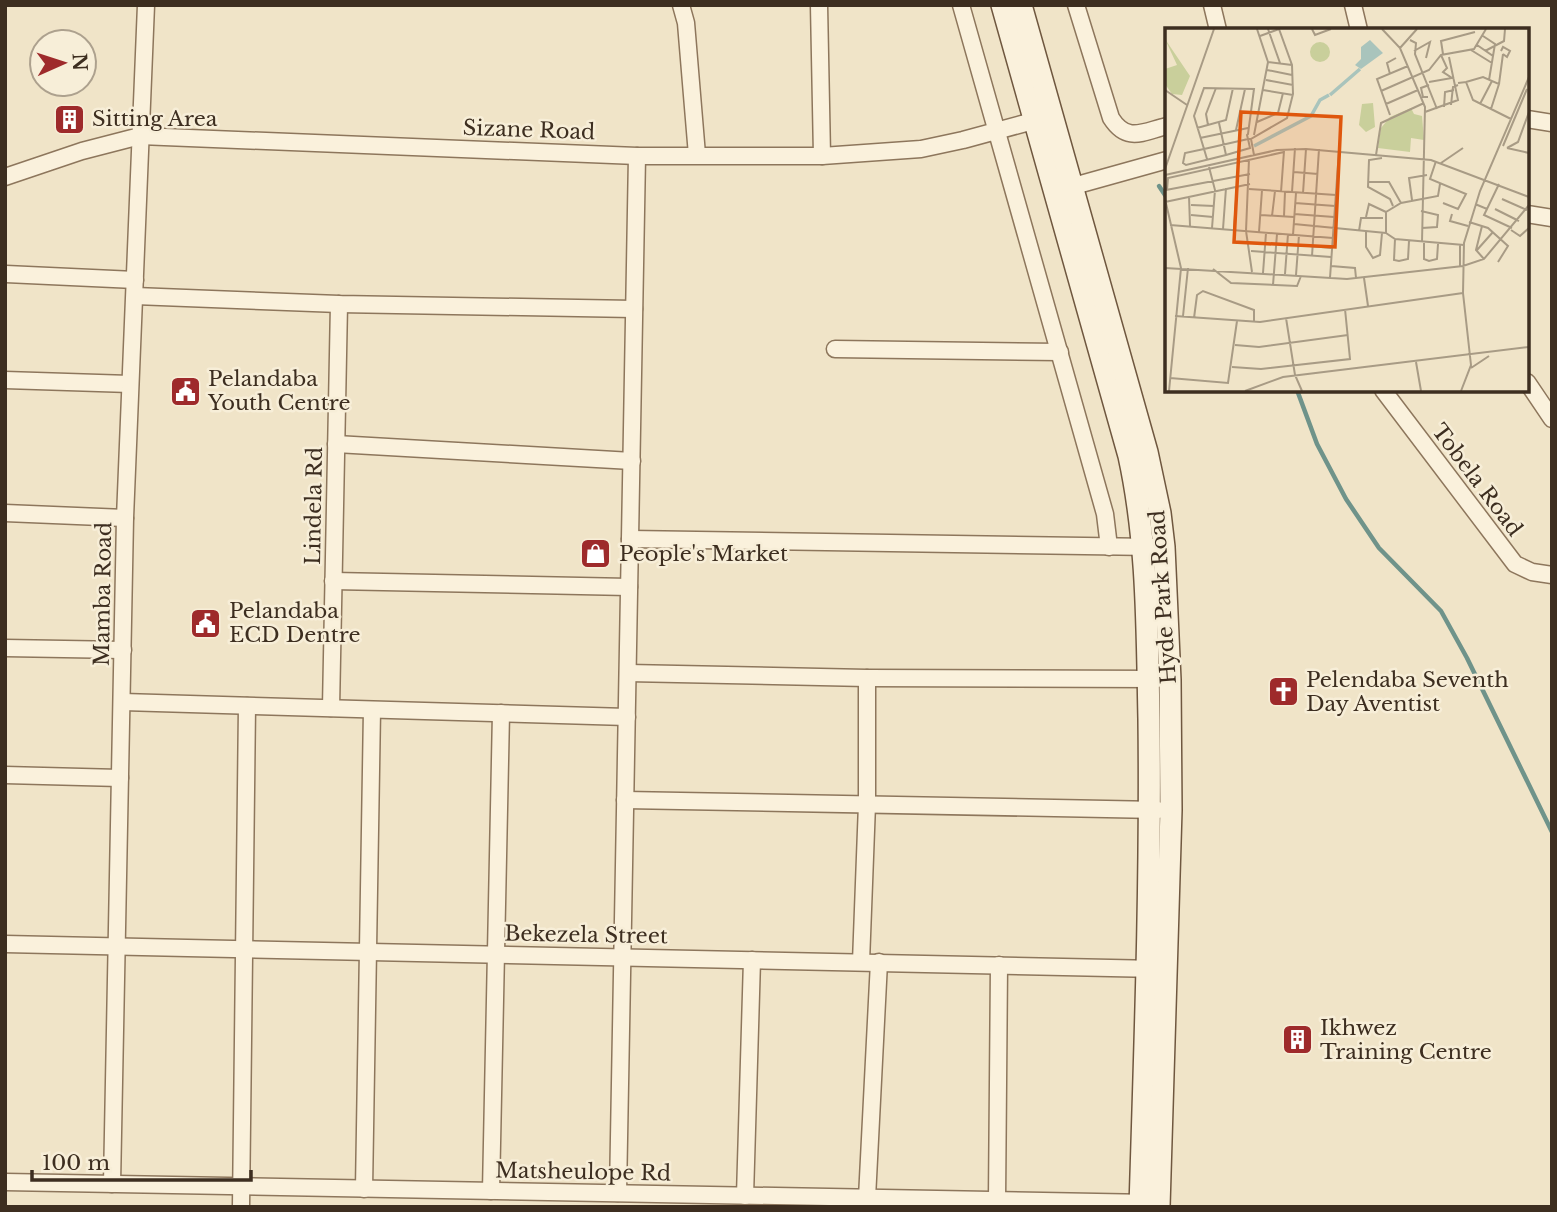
<svg xmlns="http://www.w3.org/2000/svg" width="1557" height="1212" font-family="'Libre Baskerville',serif">
	<style>
		.lines { fill: none; stroke-linecap: round; stroke-linejoin: round }
		.stream { stroke: #6f938a; stroke-width: 4.5 }
		.street-casing { stroke: #8d765c; stroke-width: 19 }
		.secondary-casing { stroke: #6f573f; stroke-width: 24 }
		.street { stroke: #faf1dc; stroke-width: 16 }
		.secondary { stroke: #faf1dc; stroke-width: 21 }
		.labels { text-anchor: middle; dominant-baseline: central; stroke-width: 5; stroke-linejoin: round; paint-order: stroke }
		.poi-label { font-size: 21px; fill: #3d2e20; stroke: #f7eed8; text-anchor: start }
		.street-label { font-size: 21px; fill: #3d2e20; stroke: #f7eed8 }
		.inset-river { fill: none; stroke: #a9c4bc; stroke-width: 3.5 }
		.inset-road { fill: none; stroke: #a89b85; stroke-width: 2 }
		.view { fill: #df570d; fill-opacity: 0.15; stroke: #df570d; stroke-width: 3.5 }
		.inset-edge { fill: none; stroke: #3d2e20; stroke-width: 3.5 }
	</style>
	<rect width="100%" height="100%" fill="#f0e4c8"/>
	<g class="lines">
		<g class="stream">
			<path d="M1159,186l8,12"/>
			<path d="M1297,390l20,54 29,55 33,49 62,63 26,47 85,174"/>
		</g>
		<defs>
			<g id="street">
				<path d="M681,5l5,18 11,132"/>
				<path d="M819,5l3,151"/>
				<path d="M961,5l144,509 4,33"/>
				<path d="M1076,5l35,113c16,25 31,14 56,8"/>
				<path d="M1212,5l6,25"/>
				<path d="M1353,5l6,25"/>
				<path d="M1527,119l25,4"/>
				<path d="M5,177l77,-26 58,-15 497,20h185l99,-7 42,-9 81,-22"/>
				<path d="M1063,189l104,-29"/>
				<path d="M1527,214l25,4"/>
				<path d="M6,274l129,6"/>
				<path d="M135,296l204,8 295,5"/>
				<path d="M835,349l225,3"/>
				<path d="M5,380l125,4"/>
				<path d="M1527,382l25,37"/>
				<path d="M1383,390l132,174 17,8 20,3"/>
				<path d="M336,444l296,17"/>
				<path d="M5,513l120,5"/>
				<path d="M630,539l523,8"/>
				<path d="M333,581l296,6"/>
				<path d="M5,648l118,2"/>
				<path d="M628,673l239,5 290,1"/>
				<path d="M123,702l504,15"/>
				<path d="M331,708l8,-404"/>
				<path d="M5,775l115,3"/>
				<path d="M625,800l533,10"/>
				<path d="M5,944l1153,25"/>
				<path d="M861,962l6,-158v-126"/>
				<path d="M5,1182l1146,21"/>
				<path d="M112,1184l13,-666 21,-513"/>
				<path d="M364,1189l8,-479"/>
				<path d="M491,1191l10,-478"/>
				<path d="M618,1193l19,-1037"/>
				<path d="M745,1196l7,-236"/>
				<path d="M867,1198l12,-236"/>
				<path d="M997,1201l2,-236"/>
				<path d="M241,1207l6,-501"/>
			</g>
			<g id="secondary">
				<path d="M1002,5l127,451c19,87 18,175 20,263 2,163 -4,325 -9,488"/>
				<path d="M1021,5l126,447 13,61 4,34 6,133 1,130 -12,397"/>
			</g>
		</defs>
		<use href="#street" class="street-casing"/>
		<use href="#secondary" class="secondary-casing"/>
		<use href="#street" class="street"/>
		<use href="#secondary" class="secondary"/>
	</g>
	<defs>
		<symbol id="building-square" viewBox="-11 -11 22 22"><rect x="-9" y="-9" width="18" height="18" rx="4" fill="#9e2a2b" stroke="#f7eed8"/><path d="M-4-6H4V6H1V3H-1V6H-4ZM-2.5-4.3h1.7v1.8h-1.7ZM.8-4.3h1.7v1.8H.8ZM-2.5-1h1.7V.8h-1.7ZM.8-1h1.7V.8H.8Z" fill="#fff"/></symbol>
		<symbol id="civic-square" viewBox="-11 -11 22 22"><rect x="-9" y="-9" width="18" height="18" rx="4" fill="#9e2a2b" stroke="#f7eed8"/><path d="M-.6-6.5H3V-4.5H.6V-3L4-1V1h2V6H-6V1h2V-1L-.6-3ZM-1.2 2.5V6h2.4V2.5Z" fill="#fff"/></symbol>
		<symbol id="shop-square" viewBox="-11 -11 22 22"><rect x="-9" y="-9" width="18" height="18" rx="4" fill="#9e2a2b" stroke="#f7eed8"/><path d="M-5-2.5h2.3a2.7 3.5 0 0 1 5.4 0H5L5.5 6h-11ZM-1.5-2.5h3a1.5 2.3 0 0 0-3 0Z" fill="#fff"/></symbol>
		<symbol id="church-square" viewBox="-11 -11 22 22"><rect x="-9" y="-9" width="18" height="18" rx="4" fill="#9e2a2b" stroke="#f7eed8"/><path d="M-1.2-6h2.4v3.5h3.3v2.4h-3.3V6h-2.4V-.1h-3.3v-2.4h3.3Z" fill="#fff"/></symbol>
	</defs>
	<g fill-rule="evenodd">
		<use href="#building-square" x="52" y="102" width="35" height="35"/>
		<use href="#civic-square" x="168" y="374" width="35" height="35"/>
		<use href="#shop-square" x="578" y="536" width="35" height="35"/>
		<use href="#civic-square" x="188" y="606" width="35" height="35"/>
		<use href="#church-square" x="1266" y="674" width="35" height="35"/>
		<use href="#building-square" x="1280" y="1022" width="35" height="35"/>
	</g>
	<g class="labels">
		<g class="poi-label">
			<text x="92" y="119">Sitting Area</text>
			<text x="208" y="379">Pelandaba<tspan x="208" dy="24">Youth Centre</tspan></text>
			<text x="619" y="554">People's Market</text>
			<text x="229" y="611">Pelandaba<tspan x="229" dy="24">ECD Dentre</tspan></text>
			<text x="1306" y="680">Pelendaba Seventh<tspan x="1306" dy="24">Day Aventist</tspan></text>
			<text x="1320" y="1028">Ikhwez<tspan x="1320" dy="24">Training Centre</tspan></text>
		</g>
		<g class="street-label">
			<text transform="translate(529 130) rotate(2)">Sizane Road</text>
			<text transform="translate(1477 480) rotate(53)">Tobela Road</text>
			<text transform="translate(314 506) rotate(-89)">Lindela Rd</text>
			<text transform="translate(103 594) rotate(-89)">Mamba Road</text>
			<text transform="translate(1163 597) rotate(-94)">Hyde Park Road</text>
			<text transform="translate(586 935) rotate(1)">Bekezela Street</text>
			<text transform="translate(583 1172) rotate(1)">Matsheulope Rd</text>
		</g>
	</g>
	<g transform="translate(1165 28)">
		<rect width="364" height="364" fill="#f0e4c8"/>
		<path d="M0,11l25,37 -8,19 -10,-1 -7,-10v-15l12,-4zM145 24a10 10 0 1 1 20 0a10 10 0 1 1-20 0ZM208,75l2,24 -9,5 -7,-7 3,-21zM246,80l3,6 8,2 2,24 -13,-2 -1,14 -32,-4 3,-20 9,-11z" fill="#c9cf9b"/>
		<path d="M205,12l13,13 -22,16 -6,-4 6,-6v-12z" fill="#a9c4bc"/>
		<path class="inset-river" d="M165,67l30,-26M89,118l57,-30 9,-16 9,-5"/>
		<path class="inset-road" d="M103,1l12,34M147,1l3,6 16,-6M217,1l18,19 25,59 -3,135M318,8l12,8 -2,12M245,12l6,3 -1,11 22,55M312,17l16,11 -4,24M235,20l17,-19M306,22l21,13M249,23l16,-9 -4,16M320,23l19,-10 1,-12M336,23l2,-4 7,4 -3,6 -4,-3M278,26l-2,-13 34,-9M103,34l24,3M102,42l25,5M225,46l-3,-11 9,-5M101,52l27,5M264,54l23,-4 -9,-6 4,-4 -6,-13M301,54l17,-5 16,7 -8,25M293,55l8,-1 7,18 38,19M334,56l4,-30M0,62l22,15M98,62l30,5M216,63l48,-21 12,-15 33,-6 12,-20M263,69h-5l-2,-9 8,-3M0,70v25M221,76l32,-14M315,76l12,-23M286,77l2,-18 5,-2M279,79l1,-15 9,-2M260,84l33,-12 -9,-43M225,87l-13,-36 31,-13M92,94l21,-9 5,-20M54,95l7,32M43,97l-2,-11 10,-26M32,100l29,-8 7,-32M71,102l9,-41M89,107l14,-73 -11,-33M35,110l48,-10M338,118l24,-57M342,120l11,-6 11,-30M342,120l22,5M89,127l-3,-16 36,-21 6,-24 -1,-29 -13,-36 -19,7M211,127l5,-32 43,-20M217,130l-13,2 -1,27 22,12 3,7M42,131l-3,-10 -10,-33 10,-28 50,1 -6,45 -1,1 1,4 2,9 -24,7 -40,10 -3,-2 2,-10 19,-4 44,-10h3M84,131l-3,72 6,41M271,133l-6,18 36,15 -8,15 -15,-6M276,135l22,-15M44,139l6,23 -3,38M0,141l49,-140M129,144l24,2M0,147l112,-25 29,-1 125,11 98,37M204,154h20l12,21M275,156l-2,12 -37,7 -15,9v21l9,6 69,6M84,161l87,6M1,162l84,-16M2,162l1,-12 116,-26M116,164l3,-41M127,164l3,-44M138,165l3,-44M24,168l1,30M0,171l16,69 -12,123M337,171l25,11M247,172l-3,-22 18,-3M0,174l85,-18M130,175l40,3M310,176l12,5 12,-25M26,177l23,1M322,181l-3,6 28,13M330,181l24,12M256,183l17,4 -1,12 -15,1M129,186l40,3M287,186l-2,7 18,5M26,187l22,2M96,187l33,2M107,188l3,-25M119,188l1,-24M201,189l3,-13 17,8M304,194l19,6 20,18 -10,16M129,196l92,9M5,197l163,13M317,198l-6,24 8,9M58,201l3,-41M69,202l3,-45M346,202l9,6 9,-8M194,203l2,-13h22M201,203v16l7,11 7,-3 2,-22M94,204l3,-42M128,207l3,-42M230,211l-1,21 5,1 9,-2 1,-18M259,215v16l5,2 8,-2 1,-15M295,216v23M133,217l34,3M312,222l16,-18M86,223l80,6M147,228l7,-107M166,238l24,2 1,10M0,240l182,11 116,-13 21,-7 45,-54M48,241l18,14 66,3 4,-10M98,245l3,-40M120,246l3,-40M131,247l3,-40M165,250l9,-128M199,250l4,28M108,257l4,-51M10,288l85,6 203,-29M18,288l5,-48M29,290l3,-23 6,-4 51,19v12M121,290l9,57 7,16M70,317l24,2 89,-12M251,334l5,29M67,339l29,2 89,-10 -5,-50M306,340l18,-12M5,350l58,5 9,-62M80,363l38,-14 246,-30M296,363l10,-26 -8,-72 1,-50 16,-52 49,-114"/>
		<path class="view" d="M76,84l100,5 -6,130 -101,-5z"/>
		<rect width="364" height="364" class="inset-edge"/>
	</g>
	<rect width="1557" height="1212" fill="none" stroke="#3d2e20" stroke-width="14"/>
	<g transform="translate(63 63) rotate(87)"><circle r="33" fill="#f7eed8" stroke="#ada18e" stroke-width="2"/>
	<path d="M0-5L12 26L0 18L-12 26Z" fill="#9e2a2b"/>
	<text y="-10" font-size="19" font-weight="bold" text-anchor="middle" fill="#3d2e20">N</text>
	</g>
	<path d="M32 1170v10h219v-10" fill="none" stroke="#3d2e20" stroke-width="3.5"/>
	<text x="42" y="1170" font-size="21" fill="#3d2e20" stroke="#f7eed8" stroke-width="5" paint-order="stroke">100 m</text>
</svg>
